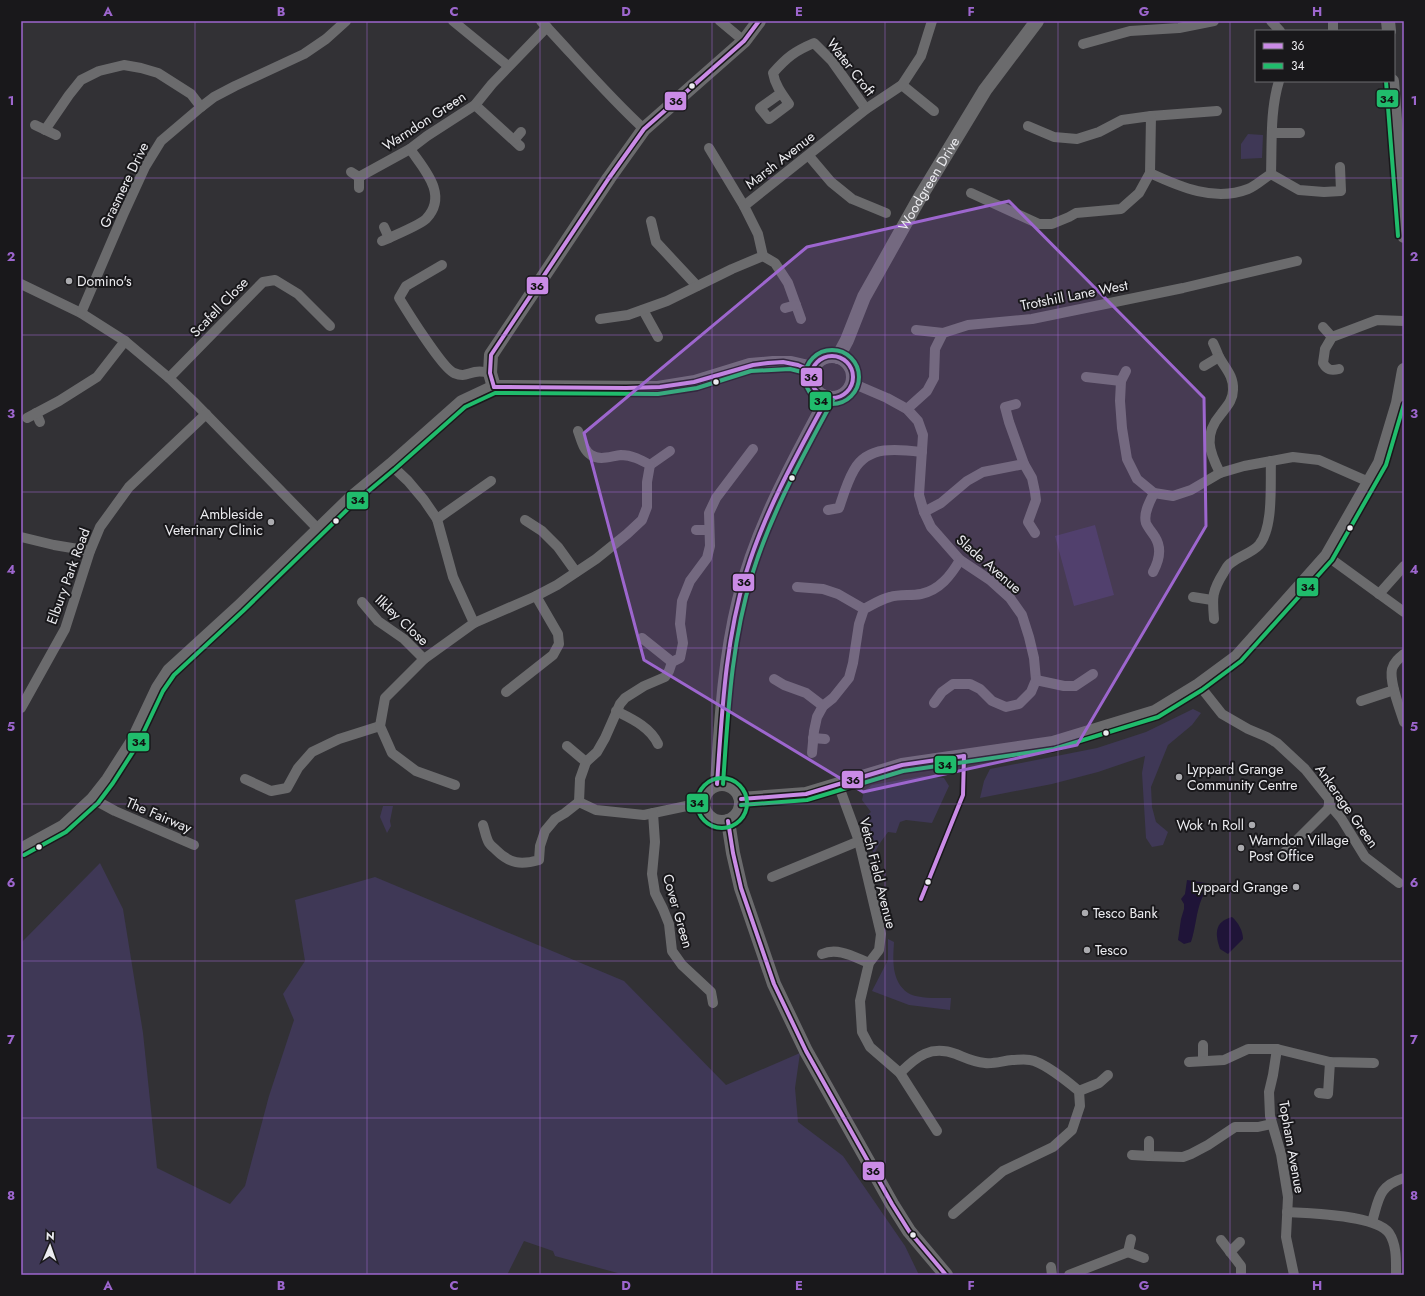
<svg xmlns="http://www.w3.org/2000/svg" width="1425" height="1296" font-family="Jost,sans-serif">
	<style>
		.green { fill: #3f3856 }
		.water { fill: #1f1438 }
		.lines { fill: none; stroke-linecap: round; stroke-linejoin: round }
		.street { stroke: #6b6b6d; stroke-width: 10 }
		.secondary { stroke: #6b6b6d; stroke-width: 14 }
		.bus-1-casing { stroke: #19181b; stroke-width: 7 }
		.bus-2-casing { stroke: #19181b; stroke-width: 7 }
		.bus-1 { stroke: #ca8be6; stroke-width: 4 }
		.bus-2 { stroke: #20bc6c; stroke-width: 4 }
		.marked { fill: #9d66ce; fill-opacity: 0.2; stroke: #9d66ce; stroke-width: 3; stroke-linejoin: round }
		.grid { fill: none; stroke: #9d66ce; stroke-width: 1; stroke-opacity: 0.55 }
		.bus-dot { fill: #ececf0; stroke: #19181b; stroke-width: 1.5 }
		.poi-dot { fill: #ababaf; stroke: #19181b; stroke-width: 1.5 }
		.labels { text-anchor: middle; dominant-baseline: central; stroke-width: 4; stroke-linejoin: round; paint-order: stroke }
		.street-label { font-size: 14px; fill: #ececf0; stroke: #19181b }
		.poi-label { font-size: 14px; fill: #ececf0; stroke: #19181b; text-anchor: start }
		.line-badge { stroke: #19181b; stroke-width: 1.5 }
		.pale-badge-label { font-size: 11px; text-anchor: middle; font-weight: bold; fill: #111 }
		.neatline { fill: none; stroke: #9d66ce; stroke-width: 1.5 }
		.grid-label { font-size: 13px; text-anchor: middle; font-weight: bold; fill: #9d66ce }
	</style>
	<rect width="100%" height="100%" fill="#323135"/>
	<g class="green">
		<path d="M1248,134l15,1 -1,23 -21,1v-15z"/>
		<path d="M1095,525l19,70 -40,11 -19,-70z"/>
		<path d="M1193,709l8,4 -9,12 -24,20 -17,42 1,20 4,15 12,10 -5,13 -11,2 -6,-9 -4,-65 3,-17 -47,16 -46,12 -72,14 4,-17 6,-12 107,-21 49,-16z"/>
		<path d="M923,776l21,2 5,8 -17,37 -26,-3 -6,2 -4,11 -8,-1 -8,11 -6,11 -14,-33 11,-9 -9,-12 2,-9 8,-6z"/>
		<path d="M383,806h10l-3,15 1,5 -4,7 -7,-16z"/>
		<path d="M100,863l23,46 20,124 14,135 73,36 15,-18 24,-90 25,-76 -11,-26 22,-33 -10,-61 80,-23 249,104 102,104 74,-32 -5,35 3,34 45,34 62,90 14,29h-294l-70,-19 -2,-5 -29,-10 -17,34h-486v-332z"/>
		<path d="M888,939l6,3c-1,18 -3,39 14,51 9,6 32,5 43,5l-1,12 -41,-5 -37,-14 16,-31z"/>
	</g>
	<g class="water">
		<path d="M1187,880l19,3c1,7 -1,9 -4,15 -6,14 -6,29 -11,44l-7,2 -6,-4 3,-21 3,-10v-5l-3,-5 4,-5z"/>
		<path d="M1232,917c6,5 11,14 11,22l-15,15 -8,-5c-5,-15 -6,-27 12,-32z"/>
	</g>
	<g class="lines">
		<g class="street">
			<path d="M453,21l55,45"/>
			<path d="M541,21c34,36 66,74 103,108"/>
			<path d="M720,21l24,20"/>
			<path d="M1271,21l9,10"/>
			<path d="M1333,21v10"/>
			<path d="M1083,44l47,-13 49,-3 35,-7"/>
			<path d="M902,85l32,26"/>
			<path d="M781,93l-21,15 9,11 20,-15c-7,-10 -14,-19 -16,-31 14,-16 22,-22 41,-30l18,18 34,48"/>
			<path d="M475,105l45,41"/>
			<path d="M1151,116l66,-5"/>
			<path d="M35,125l21,10"/>
			<path d="M1028,126l26,11 23,2 22,-7 23,-12 29,-4 -1,57c30,14 65,29 98,16 8,-3 16,-11 23,-15 1,-31 -1,-64 8,-93"/>
			<path d="M45,130l24,-35 12,-15 18,-9 25,-6 17,3 17,5 33,21 10,13"/>
			<path d="M1273,133h27"/>
			<path d="M514,140l7,-8"/>
			<path d="M709,148l35,58"/>
			<path d="M809,156l22,26 21,17 34,14"/>
			<path d="M351,172l8,5v11"/>
			<path d="M1271,174l28,16 25,2 17,-1 -1,-24"/>
			<path d="M359,177l51,-28 17,-13 48,-31 17,-21 55,-57"/>
			<path d="M971,193l68,31h13l17,-7 7,-4 45,-4 18,-16 11,-20"/>
			<path d="M651,221l5,21 41,44"/>
			<path d="M384,227l5,11"/>
			<path d="M382,241c9,-4 38,-16 44,-22 23,-24 -2,-50 -16,-70"/>
			<path d="M763,256l12,7 13,20 13,36"/>
			<path d="M442,265l-36,21 -7,12c8,13 44,71 55,75 10,4 12,1 21,-1 5,-1 11,0 15,1"/>
			<path d="M21,284l60,29 44,28 44,37 24,23 126,129"/>
			<path d="M785,308l11,-3"/>
			<path d="M643,310l15,27"/>
			<path d="M81,313l42,-98 22,-48 16,-26 40,-34 13,-10 21,-11 69,-32 22,-15 20,-18"/>
			<path d="M600,319l28,-4 39,-14 65,-32 31,-13 -5,-22 -14,-28 122,-97 36,-24 19,-29 11,-35"/>
			<path d="M1323,327l9,10"/>
			<path d="M916,330l27,3"/>
			<path d="M1213,343c2,4 4,9 6,14 6,11 15,19 14,33 0,10 -6,16 -12,24 -18,21 -12,37 -1,59"/>
			<path d="M1204,366l15,-9"/>
			<path d="M1339,369c-8,2 -12,1 -16,-6l2,-14 7,-12 45,-17 27,1"/>
			<path d="M1126,371l-5,10 -1,20 2,27 5,31 10,20 17,14 19,3 18,-6 29,-17 24,-7 49,-9 26,3 50,22"/>
			<path d="M1086,377l35,4"/>
			<path d="M169,378l94,-96 12,-2 23,14 32,32"/>
			<path d="M852,383l35,15 20,11 11,12 5,14 -4,60 5,17 7,15 29,33 30,20 20,18 12,17 7,22 5,21 2,22 -5,12 -12,12 -13,3 -14,-6 -12,-12 -10,-5h-17l-11,8 -8,11"/>
			<path d="M1016,404l-11,3 4,15 15,42 8,14 3,14 1,8 -8,22 7,11"/>
			<path d="M907,409l20,-18 7,-13 1,-29 8,-16 25,-8 64,-6 151,-31 114,-27"/>
			<path d="M36,413l4,9"/>
			<path d="M27,418l32,-17 38,-24 28,-36"/>
			<path d="M391,465l17,16 16,19 13,19 16,58 21,46"/>
			<path d="M650,465l20,-14"/>
			<path d="M828,510l11,-2c4,-12 8,-26 15,-38 14,-25 44,-21 68,-18"/>
			<path d="M924,512l17,-9 26,-22 16,-9 41,-8"/>
			<path d="M437,519l54,-38"/>
			<path d="M525,520l17,11 16,16 18,25"/>
			<path d="M696,530h13"/>
			<path d="M21,537l33,8 36,6"/>
			<path d="M1327,556l77,56"/>
			<path d="M1153,572c6,-11 9,-24 2,-35 -3,-5 -7,-9 -9,-14 -3,-10 4,-22 8,-30"/>
			<path d="M797,587l26,2 15,5 26,15"/>
			<path d="M1379,594l25,-28"/>
			<path d="M1193,597l19,3"/>
			<path d="M362,602l16,19 26,18 20,20"/>
			<path d="M1214,619c-2,-22 -2,-28 10,-47 2,-3 3,-7 7,-9 8,-7 21,-10 28,-18 15,-18 11,-62 12,-84"/>
			<path d="M642,638l30,24"/>
			<path d="M1404,654c-5,4 -10,8 -12,15 -3,13 8,40 12,53"/>
			<path d="M774,679l10,6 22,8 17,13"/>
			<path d="M1036,680l28,6h11l18,-12"/>
			<path d="M1199,685l23,29 26,15 19,8 10,6 28,26 24,30v5l12,14 24,39 34,26"/>
			<path d="M506,692l47,-37 6,-11 -1,-10 -22,-38"/>
			<path d="M1361,701l33,-11"/>
			<path d="M21,708l44,-79 25,-78 10,-24 29,-40 77,-73"/>
			<path d="M616,711c16,8 34,16 42,33"/>
			<path d="M813,738l12,1"/>
			<path d="M567,746l19,16"/>
			<path d="M812,753l2,-22 3,-14 6,-11 10,-8 16,-20 4,-15 6,-39 5,-15c8,-4 17,-10 26,-12 10,-3 21,-1 31,-3 19,-4 30,-19 39,-34"/>
			<path d="M245,779l26,12 16,-3 11,-20 14,-16 27,-13 41,-13"/>
			<path d="M838,784l21,57 22,93 -2,16 -10,13 -9,38 2,31 8,15 30,26 37,58"/>
			<path d="M455,785l-39,-14 -24,-18 -12,-27 5,-28 39,-39 50,-36 62,-27 21,-11 39,-26 31,-25 15,-14 5,-13v-25l3,-17c-9,-5 -18,-10 -29,-10 -10,1 -21,6 -30,0 -8,-5 -10,-16 -13,-24"/>
			<path d="M93,799l22,12 79,34"/>
			<path d="M579,802l1,-23 6,-17 11,-10 8,-14 15,-34 5,-6 19,-12 21,-9 4,-6 3,-9 8,-4 3,-15 -3,-19 2,-23 8,-20 17,-23 3,-12 -1,-33 7,-15 37,-49"/>
			<path d="M579,802l17,8 48,5 52,-11 7,2"/>
			<path d="M653,813l2,29 -3,32 3,19 8,16 6,15 3,27 10,14 29,27 2,11"/>
			<path d="M483,825c2,6 3,13 6,18 2,3 5,5 7,7 14,14 25,15 43,10l1,-14 5,-15 10,-12 10,-6 14,-11"/>
			<path d="M1283,854l45,-45 1,-5"/>
			<path d="M772,877l87,-36"/>
			<path d="M822,954c16,-7 32,3 47,9"/>
			<path d="M1277,1049l-4,26 -4,17 1,24 11,38 7,43 -2,40 8,38"/>
			<path d="M1203,1061v-16"/>
			<path d="M1189,1062l35,-2 24,-11h29l53,13 44,1"/>
			<path d="M900,1073c17,-17 31,-28 56,-19 10,4 17,8 29,9 9,1 17,-2 27,-3 5,0 12,-1 18,0 14,2 38,22 49,31l1,15 -8,24 -19,17 -50,24 -50,43"/>
			<path d="M1079,1091l20,-8 9,-8"/>
			<path d="M1319,1093l9,1 2,-32"/>
			<path d="M1149,1141v15l34,1 8,-3 17,-9 27,-18h23l13,-3"/>
			<path d="M1132,1155l17,1"/>
			<path d="M1287,1212c22,1 89,3 102,21 8,12 7,28 7,42"/>
			<path d="M1372,1222c7,-23 6,-36 32,-44"/>
			<path d="M1221,1240l20,26v9"/>
			<path d="M1128,1252l16,6"/>
			<path d="M1230,1252l10,-10"/>
			<path d="M1051,1267l1,8"/>
			<path d="M1069,1275l59,-23 3,-13"/>
		</g>
		<g class="secondary">
			<path d="M1388,21l1,10"/>
			<path d="M1392,81l12,155"/>
			<circle cx="832" cy="377" r="21"/>
			<path id="s1" d="M838,357l9,-17 17,-43 55,-98 66,-109 52,-69"/>
			<path d="M494,387l-4,-14 1,-18 118,-177 35,-49 100,-88 15,-20"/>
			<path d="M717,784c4,-61 7,-123 22,-184 17,-71 54,-138 89,-203"/>
			<circle cx="722" cy="803" r="19"/>
			<path d="M741,799l65,-5 96,-29 151,-22 102,-31 44,-27 38,-28 90,-101 53,-93 18,-60 6,-33"/>
			<path d="M728,821l5,32 8,35 33,96 32,67 86,153 17,27 37,44"/>
			<path d="M21,850l42,-23 30,-28 15,-19 25,-39 25,-53 11,-17 70,-64 110,-107 42,-35 71,-63 32,-15 164,1 37,-6 55,-17 23,-2h18l13,3 8,5"/>
		</g>
		<defs>
			<g id="bus-1">
				<circle cx="832" cy="377" r="21"/>
				<path d="M494,387l-4,-14 1,-18 118,-177 35,-49 100,-88 15,-20"/>
				<path d="M494,387l132,1 34,-1 34,-5 59,-17 15,-2 15,-1 15,3 14,6"/>
				<path d="M717,784c5,-71 8,-142 29,-211 19,-62 51,-119 82,-176"/>
				<path d="M741,799l65,-5 96,-29 62,-9"/>
				<path d="M728,821l5,32 8,35 33,96 32,67 86,153 17,27 37,44"/>
				<path d="M921,899l42,-104 1,-39"/>
			</g>
			<g id="bus-2">
				<path d="M1386,81l12,155"/>
				<circle cx="832" cy="377" r="27"/>
				<circle cx="722" cy="803" r="25"/>
				<path d="M723,784c5,-70 8,-141 29,-209 19,-62 51,-119 81,-175"/>
				<path d="M741,805l66,-5 96,-29 151,-22 104,-32 44,-27 39,-29 91,-101 54,-95 18,-61"/>
				<path d="M24,855l42,-23 32,-29 15,-20 25,-39 25,-53 11,-16 69,-64 110,-107 42,-35 70,-62 30,-14 163,1 39,-6 54,-17 39,-2 12,3 7,4"/>
			</g>
		</defs>
		<use href="#bus-1" class="bus-1-casing"/>
		<use href="#bus-2" class="bus-2-casing"/>
		<use href="#bus-1" class="bus-1"/>
		<use href="#bus-2" class="bus-2"/>
	</g>
	<path class="marked" d="M1009,201l195,197 2,128 -129,219 -214,47 -219,-132 -60,-227 223,-186z"/>
	<path class="grid" d="M195,21v1254M367,21v1254M540,21v1254M712,21v1254M885,21v1254M1058,21v1254M1230,21v1254M21,178h1383M21,335h1383M21,492h1383M21,648h1383M21,804h1383M21,961h1383M21,1118h1383"/>
	<g class="bus-dot">
		<circle cx="692" cy="86" r="3.5"/>
		<circle cx="716" cy="382" r="3.5"/>
		<circle cx="792" cy="478" r="3.5"/>
		<circle cx="336" cy="521" r="3.5"/>
		<circle cx="1350" cy="528" r="3.5"/>
		<circle cx="1106" cy="733" r="3.5"/>
		<circle cx="39" cy="847" r="3.5"/>
		<circle cx="928" cy="882" r="3.5"/>
		<circle cx="913" cy="1235" r="3.5"/>
	</g>
	<g class="poi-dot">
		<circle cx="69" cy="281" r="4"/>
		<circle cx="271" cy="522" r="4"/>
		<circle cx="1179" cy="777" r="4"/>
		<circle cx="1252" cy="825" r="4"/>
		<circle cx="1241" cy="848" r="4"/>
		<circle cx="1296" cy="887" r="4"/>
		<circle cx="1085" cy="913" r="4"/>
		<circle cx="1087" cy="950" r="4"/>
	</g>
	<g class="labels">
		<g class="street-label">
			<text transform="translate(851 67) rotate(52)">Water Croft</text>
			<text transform="translate(424 121) rotate(-33)">Warndon Green</text>
			<text transform="translate(780 160) rotate(-38)">Marsh Avenue</text>
			<text stroke="none"><textPath href="#s1" startOffset="196">Woodgreen Drive</textPath></text>
			<text transform="translate(124 185) rotate(-64)">Grasmere Drive</text>
			<text transform="translate(1074 295) rotate(-11)">Trotshill Lane West</text>
			<text transform="translate(219 307) rotate(-46)">Scafell Close</text>
			<text transform="translate(989 564) rotate(41)">Slade Avenue</text>
			<text transform="translate(68 576) rotate(-70)">Elbury Park Road</text>
			<text transform="translate(402 620) rotate(43)">Ilkley Close</text>
			<text transform="translate(1347 806) rotate(55)">Ankerage Green</text>
			<text transform="translate(159 815) rotate(23)">The Fairway</text>
			<text transform="translate(878 873) rotate(76)">Vetch Field Avenue</text>
			<text transform="translate(678 911) rotate(74)">Cover Green</text>
			<text transform="translate(1292 1147) rotate(80)">Topham Avenue</text>
		</g>
		<g class="poi-label">
			<text x="77" y="281">Domino's</text>
			<text x="263" y="514" text-anchor="end">Ambleside<tspan x="263" dy="16">Veterinary Clinic</tspan></text>
			<text x="1187" y="769">Lyppard Grange<tspan x="1187" dy="16">Community Centre</tspan></text>
			<text x="1244" y="825" text-anchor="end">Wok 'n Roll</text>
			<text x="1249" y="840">Warndon Village<tspan x="1249" dy="16">Post Office</tspan></text>
			<text x="1288" y="887" text-anchor="end">Lyppard Grange</text>
			<text x="1093" y="913">Tesco Bank</text>
			<text x="1095" y="950">Tesco</text>
		</g>
	</g>
	<g class="line-badge">
		<rect x="1376" y="89" width="23" height="19" rx="4" fill="#20bc6c"/>
		<rect x="664" y="91" width="23" height="20" rx="4" fill="#ca8be6"/>
		<rect x="526" y="276" width="23" height="19" rx="4" fill="#ca8be6"/>
		<rect x="800" y="367" width="23" height="20" rx="4" fill="#ca8be6"/>
		<rect x="809" y="391" width="23" height="20" rx="4" fill="#20bc6c"/>
		<rect x="346" y="491" width="23" height="19" rx="4" fill="#20bc6c"/>
		<rect x="732" y="573" width="23" height="19" rx="4" fill="#ca8be6"/>
		<rect x="1296" y="577" width="23" height="20" rx="4" fill="#20bc6c"/>
		<rect x="127" y="732" width="23" height="20" rx="4" fill="#20bc6c"/>
		<rect x="934" y="755" width="23" height="19" rx="4" fill="#20bc6c"/>
		<rect x="841" y="770" width="23" height="19" rx="4" fill="#ca8be6"/>
		<rect x="686" y="793" width="23" height="20" rx="4" fill="#20bc6c"/>
		<rect x="862" y="1161" width="23" height="20" rx="4" fill="#ca8be6"/>
	</g>
	<g class="pale-badge-label">
		<text x="1387" y="103">34</text>
		<text x="676" y="105">36</text>
		<text x="537" y="290">36</text>
		<text x="811" y="381">36</text>
		<text x="821" y="405">34</text>
		<text x="358" y="504">34</text>
		<text x="744" y="586">36</text>
		<text x="1308" y="591">34</text>
		<text x="139" y="746">34</text>
		<text x="945" y="769">34</text>
		<text x="853" y="784">36</text>
		<text x="697" y="807">34</text>
		<text x="873" y="1175">36</text>
	</g>
	<rect width="1425" height="1296" fill="none" stroke="#19181b" stroke-width="44"/>
	<rect x="1255" y="30" width="140" height="52" fill="#19181b" stroke="#6d6d70"/>
	<rect x="1263" y="43" width="20" height="6" fill="#ca8be6" stroke="#6d6d70"/>
	<text x="1291" y="50" font-size="12" fill="#ececf0">36</text>
	<rect x="1263" y="63" width="20" height="6" fill="#20bc6c" stroke="#6d6d70"/>
	<text x="1291" y="70" font-size="12" fill="#ececf0">34</text>
	<g transform="translate(50 1246) rotate(2)" stroke="#19181b" stroke-width="3" paint-order="stroke">
	<path d="M0-3L7 15L0 10L-7 15Z" fill="#ececf0"/>
	<text y="-6" font-size="11" font-weight="bold" text-anchor="middle" fill="#ececf0">N</text>
	</g>
	<rect x="22" y="22" width="1381" height="1252" class="neatline"/>
	<g class="grid-label">
		<text x="108" y="16">A</text>
		<text x="281" y="16">B</text>
		<text x="454" y="16">C</text>
		<text x="626" y="16">D</text>
		<text x="799" y="16">E</text>
		<text x="971" y="16">F</text>
		<text x="1144" y="16">G</text>
		<text x="1317" y="16">H</text>
		<text x="11" y="105">1</text>
		<text x="1414" y="105">1</text>
		<text x="11" y="261">2</text>
		<text x="1414" y="261">2</text>
		<text x="11" y="418">3</text>
		<text x="1414" y="418">3</text>
		<text x="11" y="574">4</text>
		<text x="1414" y="574">4</text>
		<text x="11" y="731">5</text>
		<text x="1414" y="731">5</text>
		<text x="11" y="887">6</text>
		<text x="1414" y="887">6</text>
		<text x="11" y="1044">7</text>
		<text x="1414" y="1044">7</text>
		<text x="11" y="1200">8</text>
		<text x="1414" y="1200">8</text>
		<text x="108" y="1290">A</text>
		<text x="281" y="1290">B</text>
		<text x="454" y="1290">C</text>
		<text x="626" y="1290">D</text>
		<text x="799" y="1290">E</text>
		<text x="971" y="1290">F</text>
		<text x="1144" y="1290">G</text>
		<text x="1317" y="1290">H</text>
	</g>
</svg>
